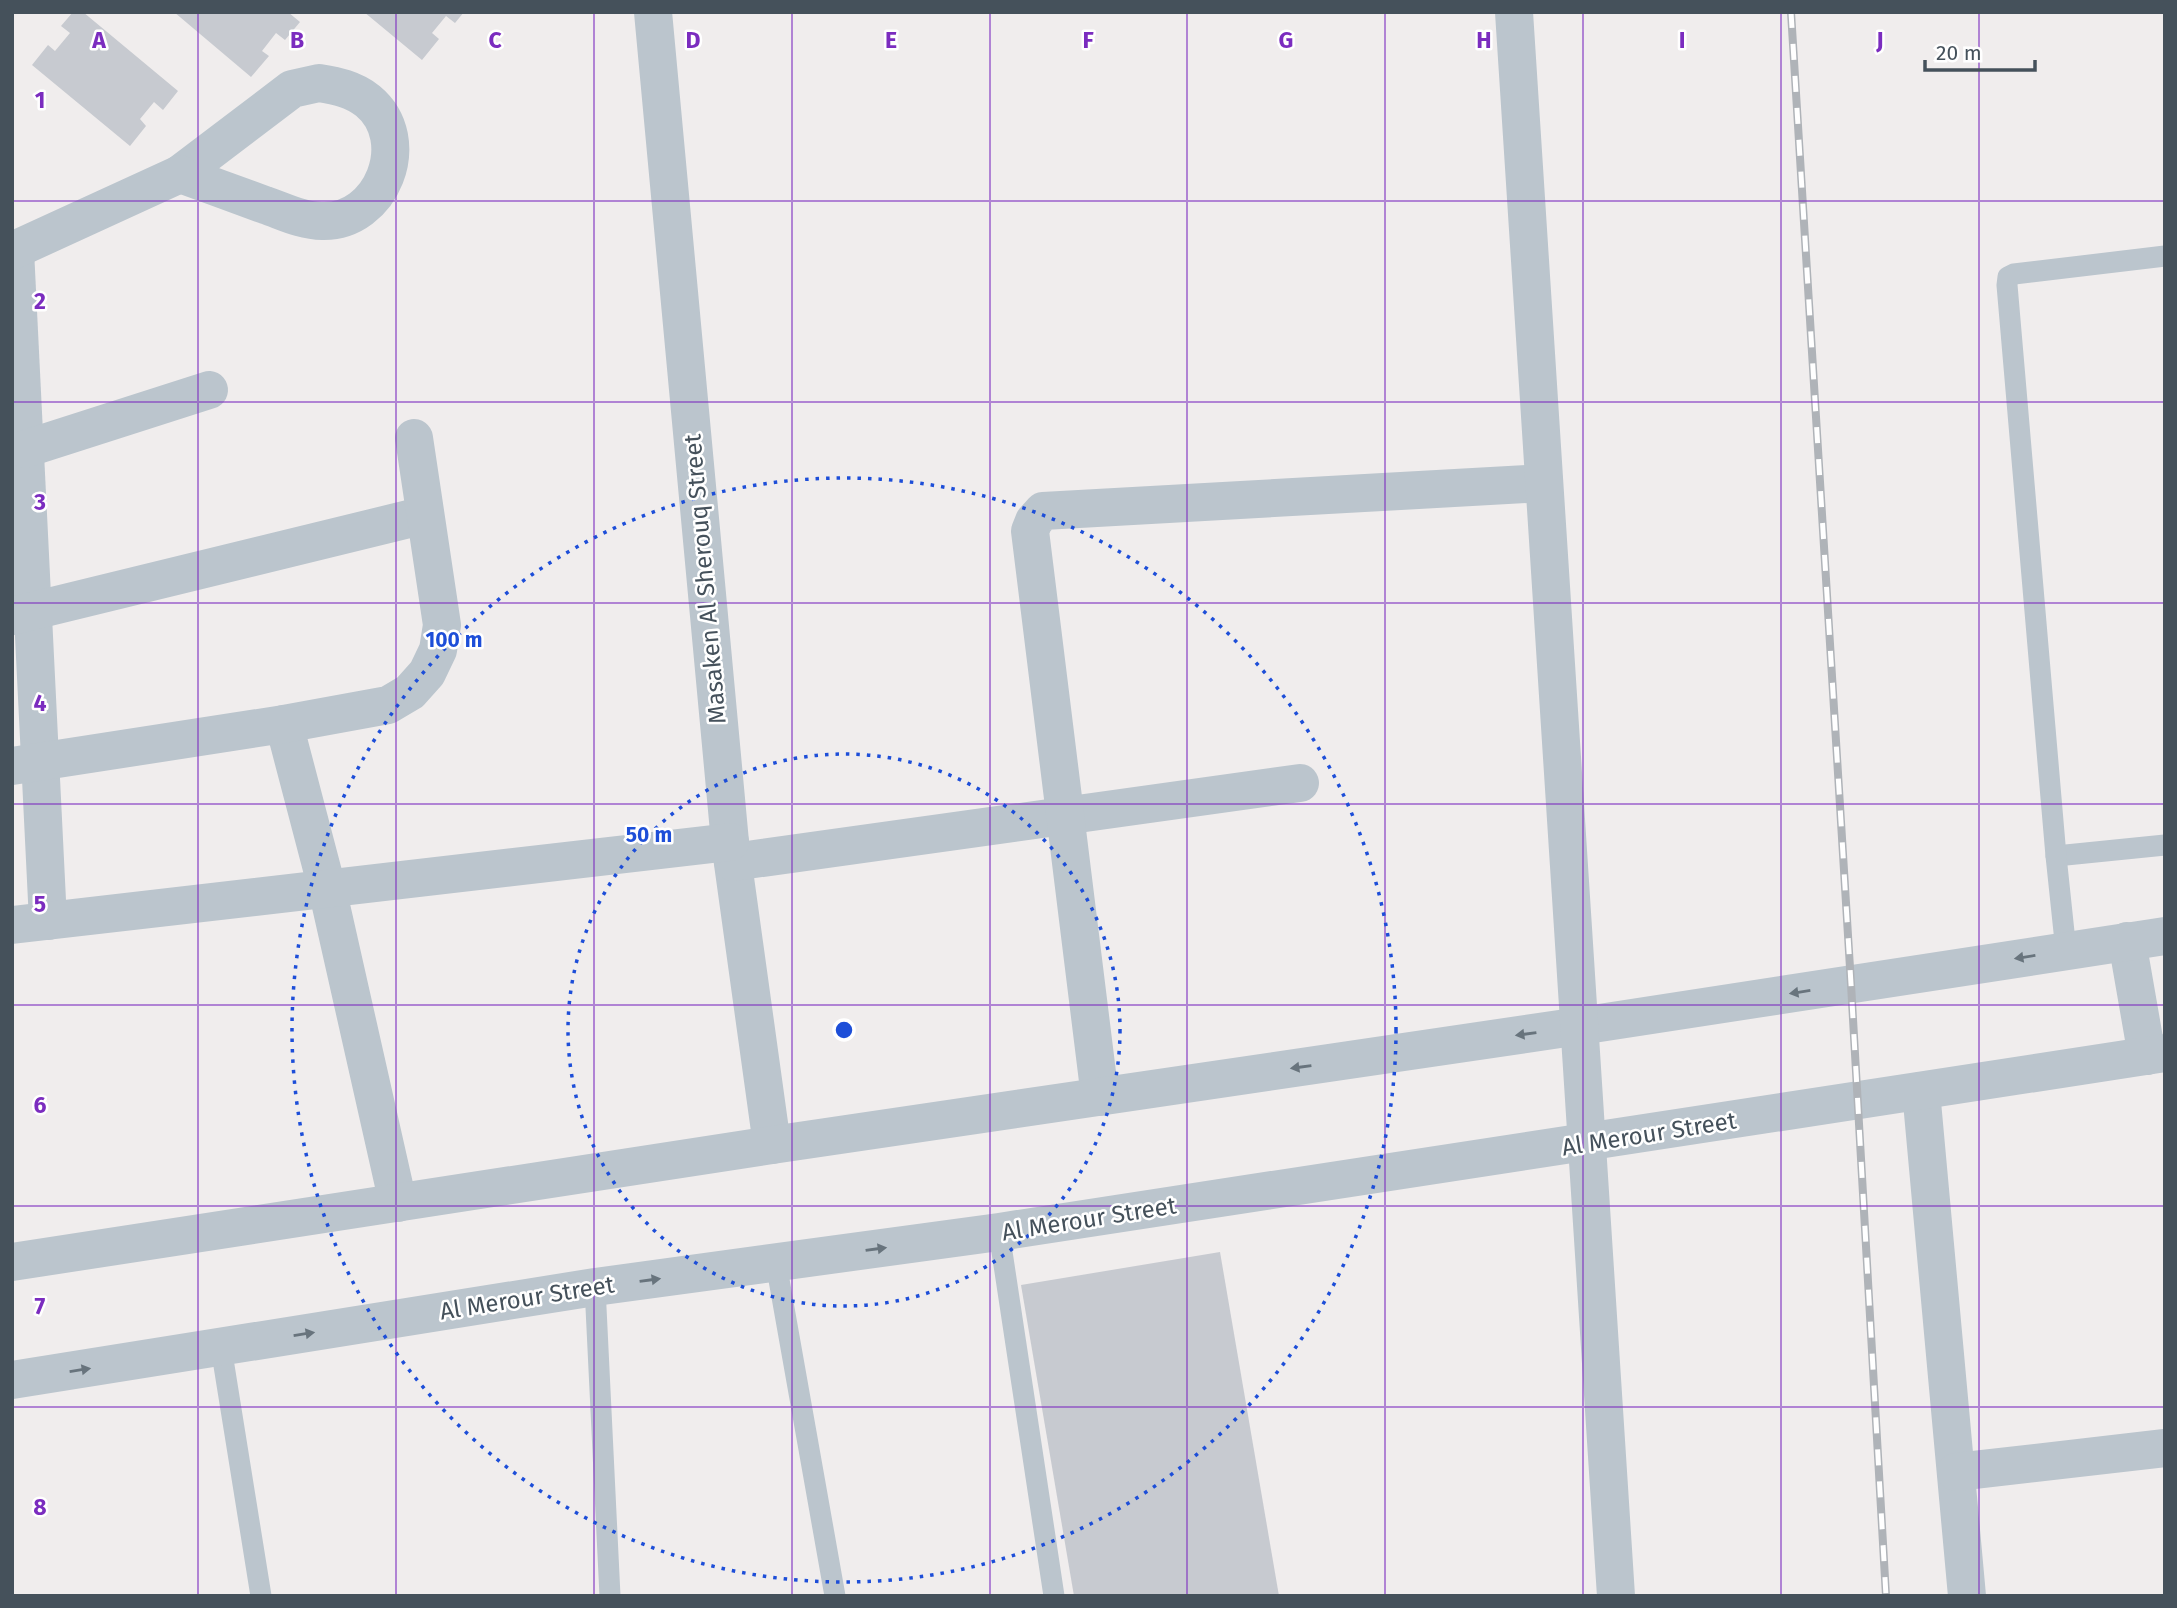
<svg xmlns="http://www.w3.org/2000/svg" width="2177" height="1608" font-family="'Fira Sans',sans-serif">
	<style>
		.building { fill: #c7cad0 }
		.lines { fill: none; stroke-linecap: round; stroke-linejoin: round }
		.service { stroke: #bbc5cd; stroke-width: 21 }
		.minor { stroke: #bbc5cd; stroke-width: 38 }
		.tertiary { stroke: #bbc5cd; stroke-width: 38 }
		.rail-casing { stroke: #afb3b8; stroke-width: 8 }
		.rail { stroke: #fff; stroke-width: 5; stroke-dasharray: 16; stroke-linecap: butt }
		.oneway { fill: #68747d }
		.grid { fill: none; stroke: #7b2cbf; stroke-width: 2; stroke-opacity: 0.55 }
		.ring { fill: none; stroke: #1d4ed8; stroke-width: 3.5; stroke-dasharray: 3.5 7 }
		.labels { text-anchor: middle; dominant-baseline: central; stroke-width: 5; stroke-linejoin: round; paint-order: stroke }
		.street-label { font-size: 24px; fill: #45515b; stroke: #fff }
		.grid-label { font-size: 23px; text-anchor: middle; font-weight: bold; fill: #7b2cbf; stroke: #fff; stroke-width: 5; stroke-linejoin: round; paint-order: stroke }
		.centre { fill: #1d4ed8; stroke: #fff; stroke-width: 3.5 }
		.ring-label { font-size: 21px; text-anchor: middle; font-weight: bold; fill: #1d4ed8; stroke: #fff; stroke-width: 5; stroke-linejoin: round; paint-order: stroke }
	</style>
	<rect width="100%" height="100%" fill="#f0eded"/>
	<g class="building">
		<path d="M73,12h10l95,79 -15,19 -9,-8 -14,17 6,7 -16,20 -98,-81 16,-20 7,6 15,-18 -9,-7z"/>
		<path d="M174,12h114l12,10 -15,18 -9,-7 -14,18 7,5 -18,21z"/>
		<path d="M364,12h100l-9,11 -9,-7 -14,17 7,6 -17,21z"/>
		<path d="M1220,1252l59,344h-205l-53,-311z"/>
	</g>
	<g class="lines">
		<g class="service">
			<path d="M2056,856l109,-11"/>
			<path d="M2066,951l-10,-95 -49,-571 1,-8 6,-3 151,-18"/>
			<path d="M999,1232l55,364"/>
			<path d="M776,1263l59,333"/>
			<path d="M595,1287l15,309"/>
			<path d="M221,1347l40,249"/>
		</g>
		<g class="minor">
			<path d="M653,12l77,830 42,303"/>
			<path d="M319,83c18,3 34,6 49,18 47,39 14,122 -46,120 -20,0 -39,-10 -57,-16 -28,-10 -57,-21 -85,-31l112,-85z"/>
			<path d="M15,250l33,671"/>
			<path d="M12,251l168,-77"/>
			<path d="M25,449l184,-59"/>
			<path d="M12,616l413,-101"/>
			<path d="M284,724l43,164 71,315"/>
			<path d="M12,766l272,-42 104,-19 22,-13 17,-19 11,-23 4,-25 -28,-187"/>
			<path d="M733,862l567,-79"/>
			<path d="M12,925l718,-83"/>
			<path d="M2127,941l20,115"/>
			<path d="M1921,1091l46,505"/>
			<path d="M1100,1097l-70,-566 4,-10 9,-10 501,-28"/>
			<path d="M12,1262l760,-117 808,-119 585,-90"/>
			<path d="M12,1380l583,-93 404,-55 1166,-179"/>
			<path d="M1956,1472l209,-24"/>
		</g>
		<path class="tertiary" d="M1514,12l102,1584"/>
		<defs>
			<path id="rail" d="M1791,12l60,972 35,612"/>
		</defs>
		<use href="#rail" class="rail-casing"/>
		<use href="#rail" class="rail"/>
	</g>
	<defs><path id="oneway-solid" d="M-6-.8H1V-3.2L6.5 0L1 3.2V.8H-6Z" transform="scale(1.75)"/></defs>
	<g class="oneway">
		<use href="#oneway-solid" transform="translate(2025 957) rotate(171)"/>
		<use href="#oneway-solid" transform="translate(1800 992) rotate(171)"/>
		<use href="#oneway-solid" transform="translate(1526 1034) rotate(172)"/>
		<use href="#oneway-solid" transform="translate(1301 1067) rotate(172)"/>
		<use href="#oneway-solid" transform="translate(876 1249) rotate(-8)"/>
		<use href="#oneway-solid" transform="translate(650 1280) rotate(-8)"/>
		<use href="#oneway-solid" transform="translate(304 1334) rotate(-9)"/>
		<use href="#oneway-solid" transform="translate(80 1370) rotate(-9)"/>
	</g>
	<path class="grid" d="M198,12v1584M396,12v1584M594,12v1584M792,12v1584M990,12v1584M1187,12v1584M1385,12v1584M1583,12v1584M1781,12v1584M1979,12v1584M12,201h2153M12,402h2153M12,603h2153M12,804h2153M12,1005h2153M12,1206h2153M12,1407h2153"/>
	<g class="ring">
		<circle cx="844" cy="1030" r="276"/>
		<circle cx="844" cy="1030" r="552"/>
	</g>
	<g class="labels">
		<g class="street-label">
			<text transform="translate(705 579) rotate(-95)">Masaken Al Sherouq Street</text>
			<text transform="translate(1649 1134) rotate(-9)">Al Merour Street</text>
			<text transform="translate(1089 1219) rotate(-9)">Al Merour Street</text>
			<text transform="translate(527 1298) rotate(-9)">Al Merour Street</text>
		</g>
	</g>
	<g class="grid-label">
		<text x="99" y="48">A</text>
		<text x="297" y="48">B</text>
		<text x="495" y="48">C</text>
		<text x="693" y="48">D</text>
		<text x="891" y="48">E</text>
		<text x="1088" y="48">F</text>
		<text x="1286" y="48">G</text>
		<text x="1484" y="48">H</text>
		<text x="1682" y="48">I</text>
		<text x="1880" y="48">J</text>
		<text x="40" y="108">1</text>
		<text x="40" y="309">2</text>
		<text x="40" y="510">3</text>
		<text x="40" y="711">4</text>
		<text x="40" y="912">5</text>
		<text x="40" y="1113">6</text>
		<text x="40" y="1314">7</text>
		<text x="40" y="1515">8</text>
	</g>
	<circle cx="844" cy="1030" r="10" class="centre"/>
	<g class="ring-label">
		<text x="454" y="647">100 m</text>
		<text x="649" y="842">50 m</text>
	</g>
	<rect width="2177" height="1608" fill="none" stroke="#45515b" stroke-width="28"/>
	<path d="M1925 60v10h110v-10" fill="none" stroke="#45515b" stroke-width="3.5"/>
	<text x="1936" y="60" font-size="21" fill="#45515b" stroke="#ffffff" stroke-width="5" paint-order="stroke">20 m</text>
</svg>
